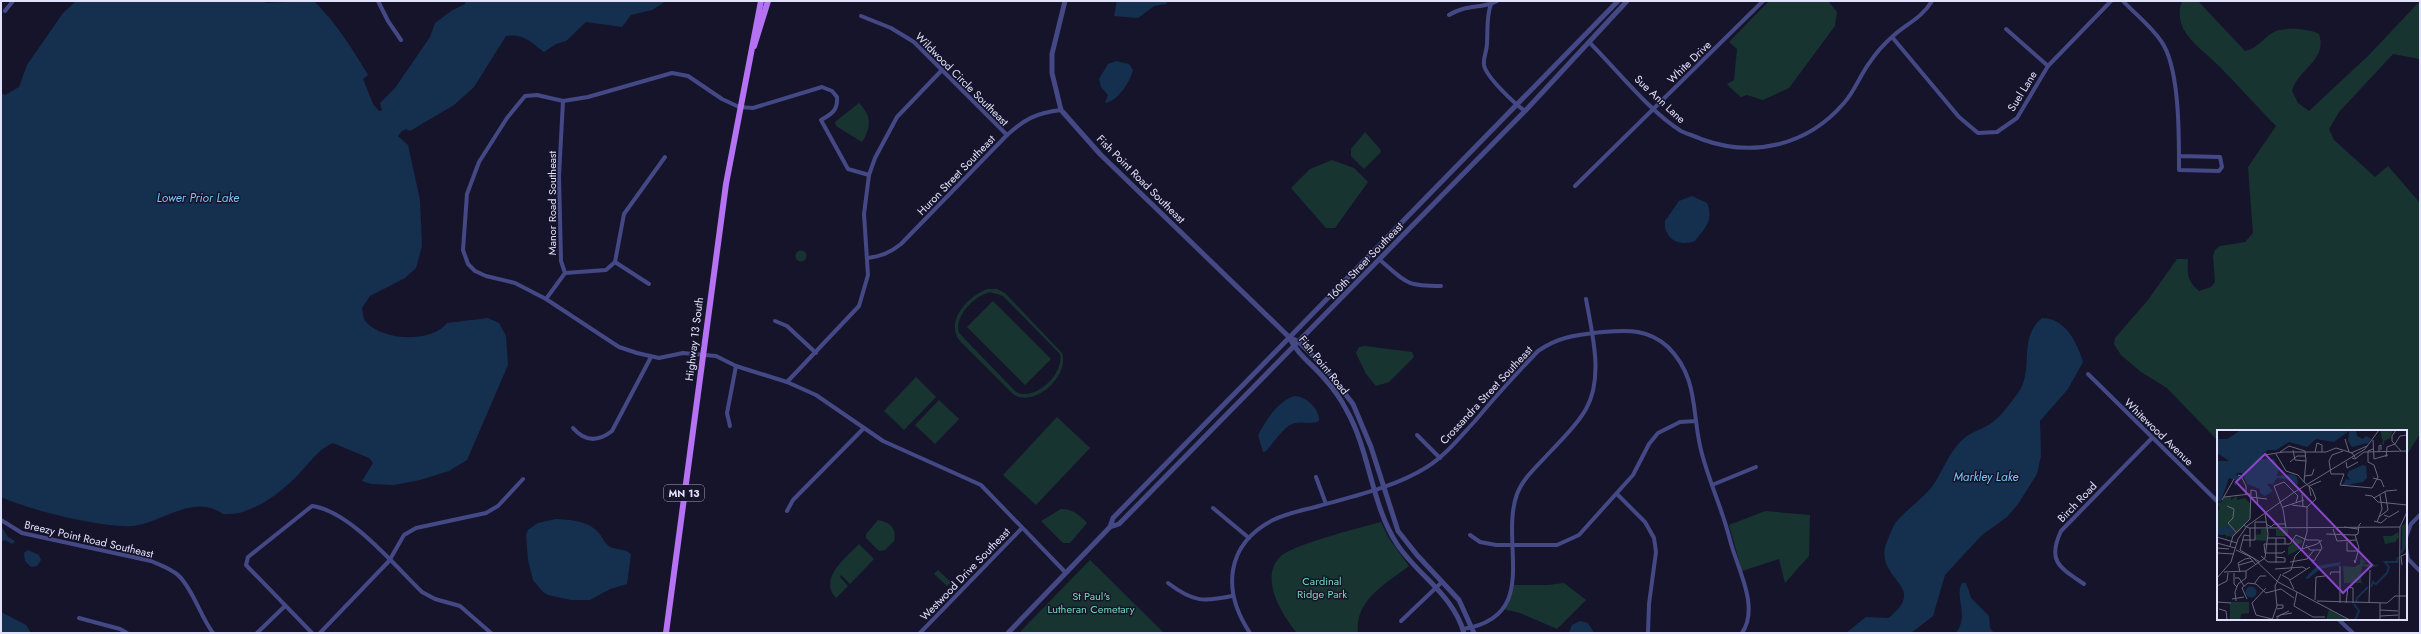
<svg xmlns="http://www.w3.org/2000/svg" width="2421" height="634" font-family="Jost,sans-serif">
	<style>
		.green { fill: #183430; fill-rule: evenodd }
		.water { fill: #15304e }
		.lines { fill: none; stroke-linecap: round; stroke-linejoin: round }
		.minor { stroke: #444885; stroke-width: 4 }
		.tertiary { stroke: #444885; stroke-width: 5 }
		.primary { stroke: #b572f2; stroke-width: 6 }
		.labels { text-anchor: middle; dominant-baseline: central; stroke-width: 3; stroke-linejoin: round; paint-order: stroke }
		.shield { fill: #16142b; stroke: #a4a4bd; stroke-width: 1 }
		.shield-label { font-size: 10px; font-weight: bold; fill: #e1e1fc }
		.street-label { font-size: 11px; fill: #e1e1fc; stroke: #16142b }
		.park-label { font-size: 11px; fill: #71d7b4; stroke: #16142b }
		.water-label { font-size: 12px; font-style: italic; fill: #78c6f3; stroke: #16142b }
		.inset-river { fill: none; stroke: #15304e; stroke-width: 2 }
		.inset-road { fill: none; stroke: #67667f; stroke-width: 1 }
		.view { fill: #8a47c8; fill-opacity: 0.15; stroke: #8a47c8; stroke-width: 2 }
		.inset-edge { fill: none; stroke: #e1e1fc; stroke-width: 2 }
	</style>
	<rect width="100%" height="100%" fill="#16142b"/>
	<g class="green">
		<path d="M1769,1h59l9,11 -2,14 -46,62 -26,12 -16,-5 -6,2c-1,-1 -13,-11 -14,-13l7,-4 3,-31 -8,-7z"/>
		<path d="M2183,1h15l47,50c13,-2 19,-15 31,-20 10,-4 34,-2 43,3 9,26 -22,36 -27,57l6,12 11,8 60,-56 51,-54v58l-27,-5 -54,58 -10,17 5,11 41,37 13,-11 32,37v231l-14,22v-25h-188v10l-51,-53 -26,-16 -20,-17 -7,-11 1,-6 33,-38 29,-41h11c-1,15 -1,22 11,32l12,-4 4,-5 -2,-26 2,-6 5,-4 25,-4 8,-9 -5,-66 28,-41c-20,-20 -38,-41 -58,-61 -11,-11 -26,-21 -34,-35 -4,-7 -7,-22 -1,-29z"/>
		<path d="M859,103c13,13 12,24 3,39l-26,-16 -1,-4z"/>
		<path d="M1365,132l15,17 1,3 -17,17 -13,-13v-7z"/>
		<path d="M1332,160l22,8 14,14 -33,46h-9l-35,-40 19,-19z"/>
		<circle cx="801" cy="256" r="5.5"/>
		<path d="M988,289h9l8,4 57,60c8,22 -27,56 -49,41l-53,-53c-16,-20 9,-46 28,-52zM990,292l13,4 57,58c5,19 -26,50 -45,37l-56,-58c-5,-17 15,-37 31,-41z"/>
		<path d="M993,301l58,58 -26,26 -58,-58z"/>
		<path d="M1365,346l47,6 2,5 -25,25 -13,4 -10,-12 -10,-21 3,-6z"/>
		<path d="M916,377l20,20 -32,33 -20,-19z"/>
		<path d="M939,400l20,19 -24,25 -20,-19z"/>
		<path d="M1057,417l33,31 -54,57 -33,-30z"/>
		<path d="M1061,509c12,0 18,6 26,14l-17,20h-7l-22,-22z"/>
		<path d="M1765,511l45,4 -1,41 -24,27 -6,-24 -37,12 -13,-46z"/>
		<path d="M878,520c12,2 19,9 16,21l-9,9 -6,1 -13,-13v-4z"/>
		<path d="M1381,522l7,15 21,29c-22,17 -55,34 -51,67h-61c-15,-18 -38,-55 -17,-76 11,-12 82,-30 101,-35z"/>
		<path d="M859,544l15,15 -24,25 -9,-9 -1,2 8,9 -12,12c-18,-20 10,-40 23,-54z"/>
		<path d="M1090,560l74,73h-145z"/>
		<path d="M938,570l13,12 -4,4 -13,-12z"/>
		<path d="M1564,583l22,17 -29,29 -37,-16 -17,-4 4,-3 7,-21h34z"/>
	</g>
	<g class="water">
		<path d="M76,1h186l4,2 48,-2c22,22 38,47 54,74l-5,4 10,25 6,7 3,-1 -2,-7 15,-15 35,-51 5,-14 16,-12 14,-7 1,-3h200l-14,9 -21,5 -9,12 -36,-5 -20,19 -10,3 -12,8c-13,-10 -21,-19 -38,-16l-32,51 -20,18 -44,26 -4,-2 -5,3 -3,4 10,9 12,55 2,46 -6,22 -11,10 -35,18 -8,12c1,4 1,11 4,14 17,19 66,21 81,1l41,-5 11,5 7,13 2,29 -41,95 -18,11 -29,9 -26,5 -23,-1 -9,-3 11,-18 -4,-5 -36,-15c-13,6 -19,14 -28,24 -15,18 -38,37 -60,44 -7,3 -15,3 -22,3 -30,-21 -61,9 -90,12 -31,2 -104,-16 -132,-29v-404l4,2 14,-8 8,-22 36,-52z"/>
		<path d="M1117,1h51l-2,3 -12,2 -16,12 -24,-2z"/>
		<path d="M1116,61l13,3 4,6c-3,12 -15,31 -28,33l3,-8 -7,-8 -2,-8 9,-15z"/>
		<path d="M1692,196l15,7c7,17 -2,25 -12,38 -15,6 -32,-2 -30,-20l14,-20z"/>
		<path d="M2042,318c23,0 35,24 41,44l-15,27 -28,32 1,35 -4,18 -19,30 -11,13 -25,18 -37,40 -12,41 -22,17h-65l20,-16 23,1c6,-6 15,-13 15,-22 2,-13 -27,-27 -18,-52 3,-7 6,-16 10,-22 7,-9 26,-23 35,-34 13,-17 18,-39 36,-52 9,-6 19,-8 27,-15 9,-7 17,-19 24,-28 17,-23 -1,-54 24,-75z"/>
		<path d="M1294,396c12,0 26,13 25,25 -8,4 -16,0 -24,2 -12,3 -21,20 -29,28l-3,1 -5,-17c9,-16 18,-32 36,-39z"/>
		<path d="M556,519c13,1 29,1 40,11 5,4 8,13 14,17 7,3 14,1 21,7l-4,30 -17,5 -20,11h-19l-23,-5 -5,-3 -10,-12 -5,-20 -2,-25 2,-5 10,-7z"/>
		<path d="M1,526l7,11 7,4 -3,3 -7,-4 -4,2z"/>
		<path d="M28,550l11,5 2,5 -4,6 -6,1 -6,-6 -1,-8z"/>
		<path d="M1962,583h4l5,15 18,18 1,12 4,5h-38c14,-18 -2,-36 6,-50z"/>
		<path d="M1,612l25,13 5,8h-30z"/>
		<path d="M1580,621l8,2 6,10h-25l3,-8z"/>
	</g>
	<g class="lines">
		<g class="minor">
			<path d="M378,1l10,20 13,19"/>
			<path d="M2123,1c12,13 28,25 38,40 19,26 18,96 18,129l40,1 3,-4 -2,-10 -41,-1"/>
			<path d="M1491,4c-5,14 -3,25 -4,40 0,7 -4,13 -3,21 2,12 31,39 41,46"/>
			<path d="M5,11l8,-10"/>
			<path d="M1449,15c17,-11 34,-6 48,-14"/>
			<path d="M861,16l30,12 23,14 93,93"/>
			<path d="M2006,29l42,37"/>
			<path d="M1892,37l67,80 19,16 19,-1 20,-14 31,-52 63,-65"/>
			<path d="M1590,43c26,26 60,69 91,88 6,3 14,5 20,8 52,19 106,7 143,-36 11,-12 16,-28 26,-41 6,-9 14,-18 22,-25 14,-13 30,-19 40,-36"/>
			<path d="M869,175l-21,-6 -27,-49c11,-6 17,-10 16,-23l-5,-6 -10,-4 -69,21 -14,-1 -17,-8 -34,-23 -16,-3 -84,24 -25,4 -26,-6 -12,1 -18,22 -28,44 -12,32 -4,56 5,14 7,7 11,5 29,7 31,16 73,48 18,6 22,5 24,-5 33,3 20,10 51,16 29,13 67,46 98,44 85,88"/>
			<path d="M1575,186l188,-185"/>
			<path d="M868,258c13,-2 22,-5 33,-14l106,-109c18,-16 29,-22 54,-25"/>
			<path d="M1380,260c27,23 25,26 61,26"/>
			<path d="M615,262l34,22"/>
			<path d="M565,273l41,-3 9,-8 9,-48 41,-57"/>
			<path d="M546,299l19,-26 -4,-12 -2,-85 4,-75"/>
			<path d="M775,321l12,5 29,27"/>
			<path d="M2088,374l130,128"/>
			<path d="M787,382l72,-76 9,-31 -4,-61 5,-39 6,-17 22,-41 44,-46"/>
			<path d="M730,426l-3,-13 9,-47"/>
			<path d="M573,428c12,14 25,14 39,3l39,-74"/>
			<path d="M1417,435l23,23"/>
			<path d="M1316,477l10,27"/>
			<path d="M1712,485l44,-18"/>
			<path d="M1617,494l28,28 9,16 2,14 -7,52 -1,29"/>
			<path d="M1213,508l36,30"/>
			<path d="M787,511l6,-11 71,-72"/>
			<path d="M1,520l21,13 129,28c9,4 21,8 28,15 15,15 21,40 34,57"/>
			<path d="M1470,535l10,7 16,3h61l22,-10 54,-60 16,-31 9,-11 22,-11 16,-1"/>
			<path d="M2406,537l5,-13 9,-9"/>
			<path d="M2406,548l2,11 12,12"/>
			<path d="M1168,583c25,19 35,19 64,13"/>
			<path d="M2084,584c-25,-17 -37,-23 -23,-53l91,-93"/>
			<path d="M79,618l41,11 7,4"/>
			<path d="M2338,619l15,14"/>
			<path d="M1401,621l41,-39"/>
			<path d="M1463,629c79,-13 36,-85 54,-135 6,-16 22,-30 34,-43 12,-13 26,-26 35,-42 18,-32 6,-76 0,-110"/>
			<path d="M257,633l28,-27"/>
			<path d="M312,633l-66,-68 2,-8 64,-51c38,5 82,59 110,86l13,7 25,7 31,27"/>
			<path d="M320,633l69,-72 15,-26 12,-7 70,-15 12,-7 25,-27"/>
			<path d="M920,633l102,-105"/>
			<path d="M1250,633c-28,-42 -25,-88 23,-113 14,-7 31,-10 46,-14 36,-10 76,-19 108,-39 19,-12 33,-30 48,-46 20,-24 41,-47 63,-70 22,-15 39,-16 65,-19 26,-2 45,-3 65,15 32,32 23,68 34,107 8,30 21,57 28,86 7,28 30,67 12,93"/>
		</g>
		<g class="tertiary">
			<path d="M1065,1l-13,53v19l9,37 39,44 189,183 10,5 25,25 29,37 18,43 27,84 19,24 42,45 15,33"/>
			<path d="M1289,337c8,17 23,27 35,41 9,10 17,21 23,33 23,41 24,93 50,133 21,32 56,50 67,89"/>
			<path d="M1110,527l9,-3 406,-413 102,-110"/>
			<path d="M1008,633l102,-106 3,-9 505,-517"/>
		</g>
		<g class="primary">
			<path d="M754,46l14,-45"/>
			<path d="M666,633l60,-449 35,-183"/>
		</g>
	</g>
	<g class="labels">
		<rect class="shield" x="664" y="485" width="40" height="16" rx="3"/>
		<g class="shield-label">
			<text x="684" y="493">MN 13</text>
		</g>
		<g class="street-label">
			<text transform="translate(1689 62) rotate(-44)">White Drive</text>
			<text transform="translate(962 79) rotate(45)">Wildwood Circle Southeast</text>
			<text transform="translate(2022 91) rotate(-58)">Suel Lane</text>
			<text transform="translate(1660 99) rotate(43)">Sue Ann Lane</text>
			<text transform="translate(956 175) rotate(-46)">Huron Street Southeast</text>
			<text transform="translate(1141 179) rotate(45)">Fish Point Road Southeast</text>
			<text transform="translate(552 203) rotate(-90)">Manor Road Southeast</text>
			<text transform="translate(1365 261) rotate(-46)">160th Street Southeast</text>
			<text transform="translate(694 339) rotate(-83)">Highway 13 South</text>
			<text transform="translate(1324 365) rotate(51)">Fish Point Road</text>
			<text transform="translate(1486 395) rotate(-47)">Crossandra Street Southeast</text>
			<text transform="translate(2159 432) rotate(44)">Whitewood Avenue</text>
			<text transform="translate(2077 502) rotate(-46)">Birch Road</text>
			<text transform="translate(89 539) rotate(13)">Breezy Point Road Southeast</text>
			<text transform="translate(965 574) rotate(-46)">Westwood Drive Southeast</text>
		</g>
		<g class="park-label">
			<text x="1322" y="581">Cardinal<tspan x="1322" dy="13">Ridge Park</tspan></text>
			<text x="1091" y="596">St Paul's<tspan x="1091" dy="13">Lutheran Cemetary</tspan></text>
		</g>
		<g class="water-label">
			<text x="198" y="198">Lower Prior Lake</text>
			<text x="1986" y="477">Markley Lake</text>
		</g>
	</g>
	<g transform="translate(2217 430)">
		<rect width="190" height="190" fill="#16142b"/>
		<path d="M163,0h13l-3,8 -6,3v5l-2,-3 -4,1 5,-2zM20,66v4l8,-2 5,5v15l-10,13 -7,6 -6,-1 -1,4v-5l-9,-1v-22l3,-4 -3,-5h4l3,-6h7v3zM190,92v24l-5,8v-28zM44,99h6v12l-12,-1v-5l6,-1zM59,99h12v7h-12zM181,102l1,5 -4,5 -10,2 -2,-8h9zM78,108l7,2v3l-6,2 4,4 -12,6v-8l5,-4zM144,124l1,5 4,3 -4,2 17,1 -8,3 -9,-2 -1,15 4,5 -3,-3h-18l-1,-17 11,1 6,-3zM13,172h19v11l-8,1 -1,6h-10zM112,179l21,11h-24z" fill="#183430"/>
		<path d="M24,0h115l1,6 6,3 3,-3 5,3 -3,4 -16,4 -4,-6 1,-10 -15,11 -18,-3 -9,8 -18,-5 -13,8h-8l-5,3 -2,6h13l5,10 -2,7 16,-2 4,3 1,8 -12,-6 -9,-1 -4,6h-6l6,7 -8,5 -5,-3v-4l-13,-5 -5,-11h-5l-1,2 4,1 1,3h-4l-1,7 -2,-2 2,-4 -7,-2 -9,26 -1,-3 -2,2v-42h12l-10,-7 -2,3v-18h10zM146,35l3,1 1,12 -4,4 -21,4 4,-7 4,1 -3,-5 2,-4zM0,96l6,2 2,-2 5,1 4,4 -5,4 -4,-4 -2,4h-4zM124,132l-1,3 -20,4 -12,10 -3,-1 12,-12zM28.5 162a5.5 5.5 0 1 1 11 0a5.5 5.5 0 1 1-11 0Z" fill="#15304e"/>
		<path class="inset-river" d="M184,123l5,-11 -2,-6M154,157l2,-5 3,2 11,-11 2,-6 -4,-5h12l1,-5M139,172l1,-4 11,-11M137,174l5,7 -4,9"/>
		<path class="inset-road" d="M179,0l-4,6v5l9,10M128,9l4,13M156,10l1,19 14,-4M76,20l2,10 11,1M126,21l-11,4 -3,6 2,13h13l-4,11 32,3 6,-11 -4,-12 -6,-3v-11l5,-2M63,22l9,-6 16,5 1,10 -2,21M98,22l2,-9 5,2v7M162,22v-6l2,-1v5M134,23l16,-7M59,24l10,17 12,4 7,8M48,25l18,-3h43l10,-4 16,5 4,6M169,27l1,-10 8,-3 5,-8 7,-1M135,28l3,1 9,-7 43,-1M73,32l7,-6h9M129,32l1,6 11,-6M21,45l3,1 5,10v8M88,46l7,-1 2,-6M156,48l8,2 3,7M85,64l1,12M148,65l7,1 6,6 29,3M94,66l-2,-10 12,-5M7,67l26,-3M33,67l17,2M157,68l12,-7 11,-1M5,70l12,-21M75,75l15,2M10,76l7,3 -1,9 -5,5 9,10M66,77l21,-7M167,85l5,2 10,-6M162,87l9,-7 -3,-18M157,91l7,2 6,-5M160,92l5,-13 -2,-14M49,94l5,3 3,-3h12M26,95l6,3 151,-1M127,97l14,2M69,98l-3,-19 -9,-23 10,-4 14,14 -2,6M116,99l4,12 19,-1M109,104l29,1M138,105l3,-1 1,-9 2,-2M33,106l-6,-1 -4,15 20,12M0,107l20,6M51,108h17v6M26,110h12v-18h11M130,112v9h12M0,113l18,5M89,115l4,5h11M13,116l3,-10 17,-17 1,-29 5,1 2,15M33,117v-19M0,118l12,1M85,119l15,-5 5,-4M19,120l17,8 25,24 72,38M68,121l-3,2h-17l-1,-9h26l6,-9 11,5h12l3,8 -8,13 -5,-3M0,123l17,1M44,126l7,6h17v-4l-9,-1M137,130l1,3 4,-15 -4,-13M73,132l17,-3 7,-9M59,133v-25M22,135l14,-4M185,135l-1,-9 5,-2 1,-5M58,139l28,-2 3,2M7,142l22,-1 19,-13 3,-24 -3,-21M23,142l-2,-9 7,-4 5,-1 6,7M17,143v11l3,3M66,144l8,-4 4,-14 7,-7 5,-17v-25l9,-8 -4,-10 -8,-7M65,145l7,4 5,10M113,145l1,-3h9M0,148l14,-16 7,-23 9,-13 46,-33 72,-44 14,-19M18,148h4l5,8M73,150l20,-13M37,154l6,-8h6M0,156l10,-5 1,-8M0,157v27M49,158l-14,15 4,12 20,5 4,-5 12,-2M80,162l-3,14 19,11h12M15,169l12,-2M30,169l-5,-11 6,-5 8,1 10,9 15,-4 13,9M98,170l1,-23 9,-1M19,171l-1,-9 3,-8 8,-6v-7M100,171l70,2 8,-7h12M1,172l13,1M123,173v-37M129,173l2,-16 5,1v15M152,173l1,-33M2,179l7,2 1,8M60,179l6,-1v-3h-6M163,180l18,1M163,186l18,-1M59,187l13,-6M55,190l5,-14 -2,-20 6,-12M163,190v-17M182,190l1,-93 7,-15"/>
		<path class="view" d="M48,24l107,111 -29,28 -107,-111z"/>
		<rect width="190" height="190" class="inset-edge"/>
	</g>
	<rect width="2421" height="634" fill="none" stroke="#e1e1fc" stroke-width="4"/>
</svg>
